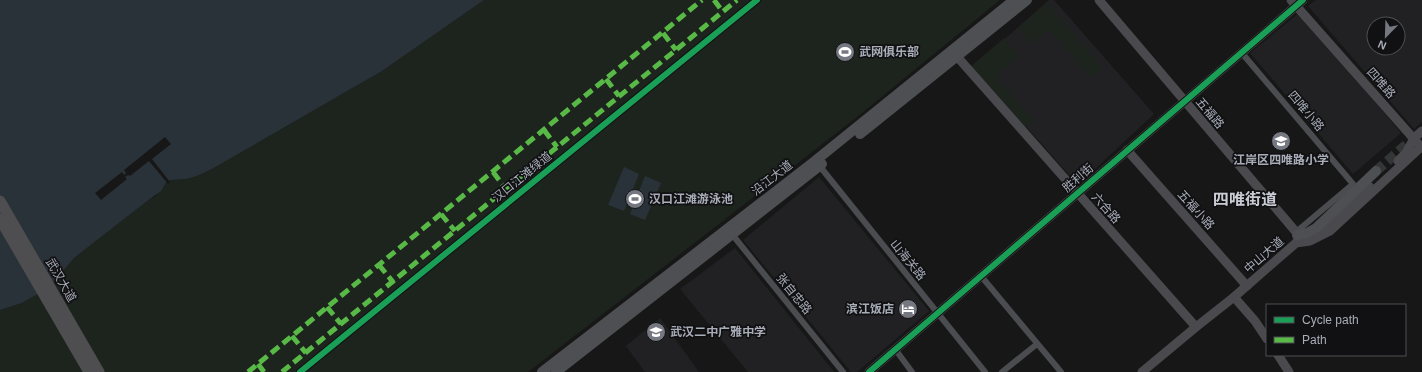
<svg xmlns="http://www.w3.org/2000/svg" width="1422" height="372" font-family="Helvetica,'Noto Sans SC',sans-serif">
	<style>
		.built { fill: #212123; fill-rule: evenodd }
		.green { fill: #1d241e }
		.water { fill: #2a3239 }
		.pier { fill: #171717 }
		.lines { fill: none; stroke-linecap: round; stroke-linejoin: round }
		.primary-tunnel { stroke: #343537; stroke-width: 10; stroke-dasharray: 10 5; stroke-linecap: butt }
		.street { stroke: #4b4c50; stroke-width: 6 }
		.secondary { stroke: #4a4a4e; stroke-width: 9 }
		.primary { stroke: #4d4f52; stroke-width: 10 }
		.highway { stroke: #4e4e51; stroke-width: 11 }
		.quiet { stroke: #58b947; stroke-width: 5; stroke-dasharray: 10 5; stroke-linecap: butt }
		.cycleway-casing { stroke: #111113; stroke-width: 8 }
		.cycleway { stroke: #1a9f57; stroke-width: 6 }
		.labels { text-anchor: middle; dominant-baseline: central; stroke-width: 3.5; stroke-linejoin: round; paint-order: stroke }
		.poi-label { font-size: 12px; font-weight: bold; fill: #a8adb8; stroke: #111113; text-anchor: start }
		.street-label { font-size: 12px; fill: #a8adb8; stroke: #111113 }
		.district-label { font-size: 16px; font-weight: bold; fill: #c9ccd4; stroke: #111113 }
	</style>
	<rect width="100%" height="100%" fill="#171717"/>
	<g class="built">
		<path d="M1049,0h5l100,114 -76,71 -105,-118z"/>
		<path d="M1316,0h106v122l-8,7 -106,-123zM1374,24h24v24h-24z"/>
		<path d="M1300,12l101,121 -48,41 -103,-121z"/>
		<path d="M819,177l110,134 -72,61h-6l-108,-132z"/>
		<path d="M735,248l99,124h-86l-68,-83z"/>
		<path d="M660,318l39,54h-54l-19,-26z"/>
	</g>
	<g class="green">
		<path d="M484,0h516l-143,117 -329,255h-528v-62l22,-7 23,-13 8,-7 21,-25 72,-56 10,-6 11,-15 3,-1 16,-1 11,-3 15,-7 170,-98z"/>
		<path d="M1047,3l55,64 -12,10 -41,-48 -18,15 -13,-15z"/>
		<path d="M1004,38l15,18 -23,21 38,43 -11,9 -53,-62z"/>
	</g>
	<g class="water">
		<path d="M0,0h484l-102,71 -170,98 -15,7 -11,3 -16,1 -3,1 -6,10 -15,11 -72,56 -21,25 -8,7 -23,13 -22,7z"/>
		<path d="M624,167l15,7 -15,37 -16,-6z"/>
		<path d="M645,176l16,7 -16,37 -15,-6z"/>
	</g>
	<path class="pier" d="M165,137l6,7 -19,15 18,23 -2,2 -19,-23 -19,15 -2,-1 -3,2 2,2 -26,21 -6,-7 27,-21 2,3 2,-2 -2,-3z"/>
	<g class="lines">
		<path class="primary-tunnel" d="M1376,171l38,-33"/>
		<g class="street">
			<path d="M1241,52l112,132 -57,48"/>
			<path d="M818,164l167,208"/>
			<path d="M731,233l112,139"/>
			<path d="M981,276l80,96"/>
			<path d="M895,349l17,23"/>
			<path d="M1002,372l35,-28"/>
		</g>
		<g class="secondary">
			<path d="M1099,0l197,232 3,6 -2,3"/>
			<path d="M1291,0l130,147"/>
			<path d="M953,52l243,275"/>
			<path d="M1127,150l120,136"/>
			<path d="M1398,161l8,-8 8,-15 8,-7"/>
			<path d="M1314,235l9,-6 26,-25 21,-17"/>
			<path d="M1234,297l21,24 12,18"/>
			<path d="M1278,355l11,17"/>
			<path d="M869,372l434,-372"/>
			<path d="M1142,372l54,-45 38,-30 62,-54 14,-2 20,-10 92,-85"/>
		</g>
		<g class="primary">
			<path d="M860,134l167,-134"/>
			<path d="M1297,235l10,-2 9,-5 60,-57"/>
			<path d="M542,372l273,-211 199,-161"/>
			<path d="M556,372l266,-208"/>
		</g>
		<g class="highway">
			<path d="M0,201l99,171"/>
			<path d="M0,219l89,153"/>
		</g>
		<g class="quiet">
			<path d="M714,0l9,12"/>
			<path d="M663,33l13,17"/>
			<path d="M606,79l13,17"/>
			<path d="M544,130l13,17"/>
			<path d="M493,172l13,17"/>
			<path d="M441,214l14,17"/>
			<path d="M379,265l14,17"/>
			<path d="M327,307l14,17"/>
			<path d="M292,336l14,17"/>
			<path d="M258,364l6,8"/>
			<path d="M248,372l454,-372"/>
			<path d="M282,372l455,-372"/>
		</g>
		<defs>
			<g id="cycleway">
				<path d="M300,372l457,-372"/>
				<path d="M869,372l434,-372"/>
			</g>
		</defs>
		<use href="#cycleway" class="cycleway-casing"/>
		<use href="#cycleway" class="cycleway"/>
	</g>
	<defs>
		<symbol id="stadium-disc" viewBox="-11 -11 22 22"><circle r="9.5" fill="#757880" stroke="#111113"/><path d="M0-5a6.5 5 0 1 0 0 10a6.5 5 0 1 0 0-10ZM-3.5-1.8h7v3.6h-7Z" fill="#fff"/></symbol>
		<symbol id="school-disc" viewBox="-11 -11 22 22"><circle r="9.5" fill="#757880" stroke="#111113"/><path d="M0-5L7-2L0 1L-7-2ZM-4 1L0 2.5L4 1V4Q0 6-4 4Z" fill="#fff"/></symbol>
		<symbol id="hotel-disc" viewBox="-11 -11 22 22"><circle r="9.5" fill="#757880" stroke="#111113"/><path d="M-6-4.5h1.5V1H6V5H4.5V3h-9V5H-6ZM-4 0a1.8 1.8 0 1 1 3.6 0ZM.5 0V-2.5h3Q6-2.5 6 0Z" fill="#fff"/></symbol>
	</defs>
	<g fill-rule="evenodd">
		<use href="#stadium-disc" x="834" y="41" width="22" height="22"/>
		<use href="#school-disc" x="1270" y="130" width="22" height="22"/>
		<use href="#stadium-disc" x="624" y="188" width="22" height="22"/>
		<use href="#hotel-disc" x="897" y="298" width="22" height="22"/>
		<use href="#school-disc" x="645" y="321" width="22" height="22"/>
	</g>
	<g class="labels">
		<g class="poi-label">
			<text x="859" y="52">武网俱乐部</text>
			<text x="1281" y="160" text-anchor="middle">江岸区四唯路小学</text>
			<text x="649" y="199">汉口江滩游泳池</text>
			<text x="894" y="309" text-anchor="end">滨江饭店</text>
			<text x="670" y="332">武汉二中广雅中学</text>
		</g>
		<g class="street-label">
			<text transform="translate(1381 83) rotate(48)">四唯路</text>
			<text transform="translate(1306 111) rotate(50)">四唯小路</text>
			<text transform="translate(1210 113) rotate(50)">五福路</text>
			<text transform="translate(522 177) rotate(-39)">汉口江滩绿道</text>
			<text transform="translate(772 178) rotate(-38)">沿江大道</text>
			<text transform="translate(1078 178) rotate(-41)">胜利街</text>
			<text transform="translate(1106 208) rotate(48)">六合路</text>
			<text transform="translate(1196 210) rotate(48)">五福小路</text>
			<text transform="translate(1264 255) rotate(-41)">中山大道</text>
			<text transform="translate(908 260) rotate(51)">山海关路</text>
			<text transform="translate(61 280) rotate(60)">武汉大道</text>
			<text transform="translate(794 294) rotate(51)">张自忠路</text>
		</g>
		<g class="district-label">
			<text x="1245" y="199">四唯街道</text>
		</g>
	</g>
	<rect x="1266" y="304" width="140" height="52" fill="#111113" stroke="#4d4f55"/>
	<rect x="1274" y="317" width="20" height="6" fill="#1a9f57" stroke="#4d4f55"/>
	<text x="1302" y="324" font-size="12" fill="#a8adb8">Cycle path</text>
	<rect x="1274" y="337" width="20" height="6" fill="#58b947" stroke="#4d4f55"/>
	<text x="1302" y="344" font-size="12" fill="#a8adb8">Path</text>
	<g transform="translate(1386 36) rotate(203)"><circle r="19" fill="#111113" stroke="#4d4f55"/>
	<path d="M0-3L7 15L0 10L-7 15Z" fill="#757880"/>
	<text y="-6" font-size="11" font-weight="bold" text-anchor="middle" fill="#a8adb8">N</text>
	</g>
</svg>
